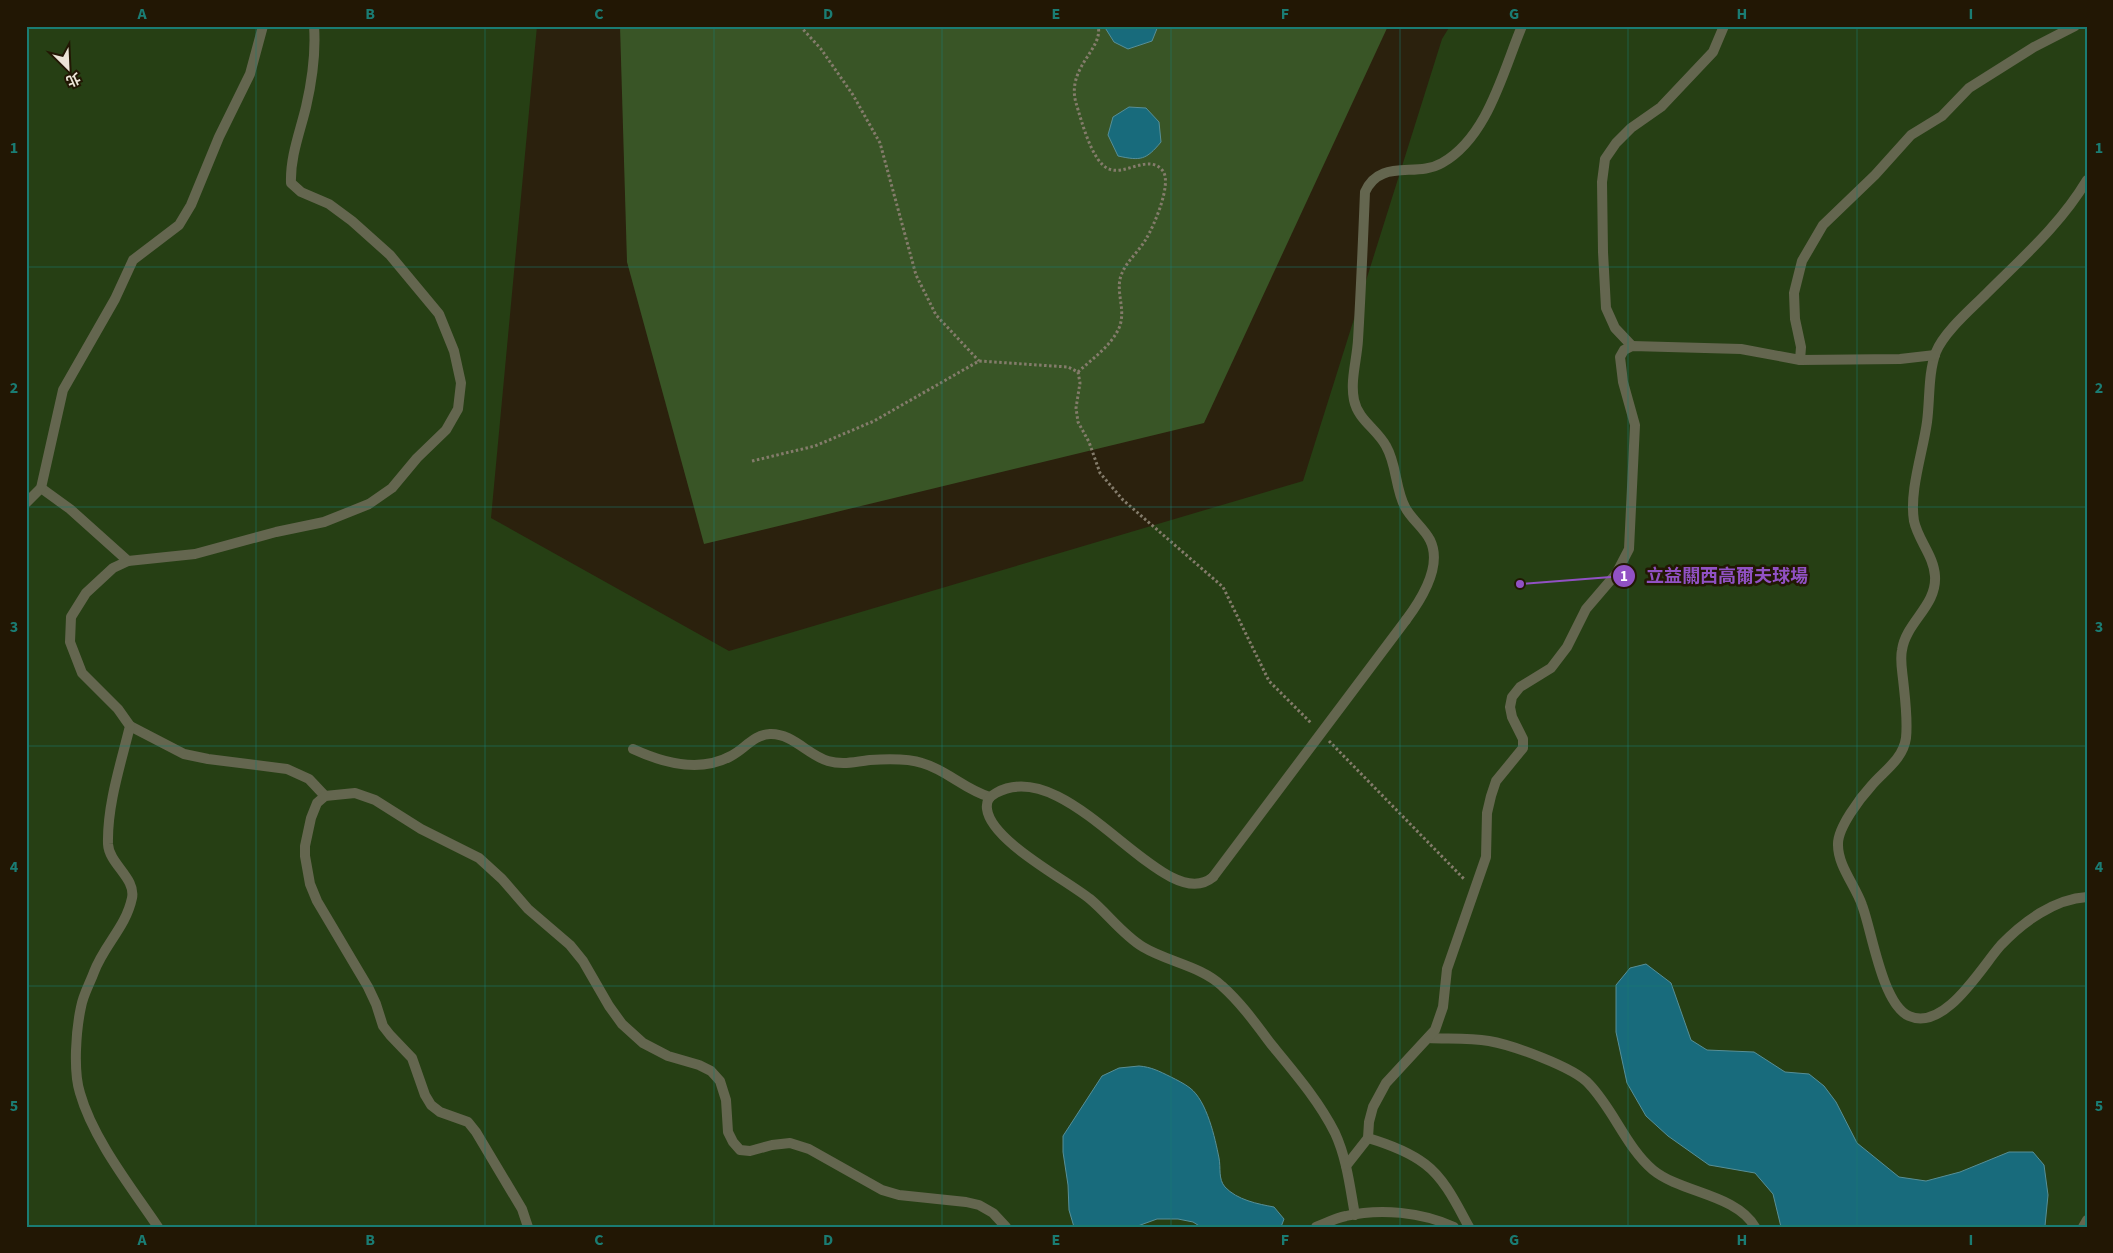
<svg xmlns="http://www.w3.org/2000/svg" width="2113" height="1253" font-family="'Source Sans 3','Noto Sans TC',sans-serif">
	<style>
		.green { fill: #263f14 }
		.forest { fill: #395526 }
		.water { fill: #186b7c; stroke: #578f97 }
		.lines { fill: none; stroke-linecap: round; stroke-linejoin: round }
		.path { stroke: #847c6b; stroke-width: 3; stroke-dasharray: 2.5 2.5; stroke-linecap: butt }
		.lane { stroke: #64664f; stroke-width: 10 }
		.lane-bridge { stroke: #64664f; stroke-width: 10 }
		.grid { fill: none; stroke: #1a7c73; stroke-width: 1; stroke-opacity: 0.55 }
		.leader { fill: none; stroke: #9151c4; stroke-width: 2 }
		.callout-dot { fill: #9151c4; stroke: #221704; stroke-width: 2 }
		.mark-label { font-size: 15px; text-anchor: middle; font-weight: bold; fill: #fff }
		.callout-label { font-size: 18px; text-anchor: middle; font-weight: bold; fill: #9151c4; stroke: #221704; stroke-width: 5; stroke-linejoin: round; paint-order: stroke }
		.neatline { fill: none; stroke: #1a7c73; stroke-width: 2 }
		.grid-label { font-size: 16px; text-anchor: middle; font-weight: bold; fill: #1a7c73 }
	</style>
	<rect width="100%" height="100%" fill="#2b210d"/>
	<path class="green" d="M26,26h511l-46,492 238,133 574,-170 139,-442 8,-13h637v1201h-2061z"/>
	<path class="forest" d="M620,26h768l-184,397 -500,121 -77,-282z"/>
	<g class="water">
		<path d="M1104,26h54l-6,15 -24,8 -14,-7z"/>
		<path d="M1129,107l17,1 13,14 2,20c-15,18 -20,19 -43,14l-10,-21 5,-18z"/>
		<path d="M1646,964l25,19 20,57 16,10 47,2 31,20 24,2 15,12 12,16 21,41 42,34 27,4 34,-9 49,-20h24l11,13 4,30 -3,31 -264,1 -8,-33 -18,-21 -46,-8 -41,-29 -22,-20 -19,-33 -11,-51v-47l14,-17z"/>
		<path d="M1139,1066c12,1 20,5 32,11 6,3 14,7 19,11 17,13 25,50 29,70 2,10 -1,21 6,29 12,13 33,17 49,20l10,12 -3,8h-80l-8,-5 -15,-3h-21l-22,8h-61l-5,-17 -1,-25 -5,-33v-16l39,-60 17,-8z"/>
	</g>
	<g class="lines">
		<g class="path">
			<path d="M800,26l21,23 32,46 27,48 36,132 20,40 43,46"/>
			<path d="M1078,372c14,-13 33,-26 41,-44 8,-19 -5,-37 3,-55 5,-12 18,-23 24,-34 8,-13 26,-55 17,-68 -14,-18 -38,5 -54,-2 -17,-6 -28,-50 -33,-66 -10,-36 28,-54 22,-77"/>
			<path d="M752,461l63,-15 59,-25 105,-60 89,6 10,5 2,11 -4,25 2,14 11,20 11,31 23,27 100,87 46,94 43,43"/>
			<path d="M1329,741l135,138"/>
		</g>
		<g class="lane">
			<path d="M2087,180c-27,45 -64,77 -101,114 -15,15 -42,38 -50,58 -8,21 -6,48 -9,70 -4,30 -18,69 -13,99 4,19 20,35 21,55 2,30 -29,46 -33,74 -2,9 0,20 1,29 2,19 5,40 3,59 -3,21 -21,32 -34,47 -11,12 -35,43 -34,60 0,21 17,40 24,60 10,26 20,99 47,111 36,16 73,-50 92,-71 22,-23 53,-46 86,-48"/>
			<path d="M1632,346l-17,-18 -9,-20 -3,-56 -1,-70 3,-23 11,-16 15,-15 30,-21 52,-55 11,-26"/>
			<path d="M1800,360l100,-1 35,-4"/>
			<path d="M41,488l29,21 58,52"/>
			<path d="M26,503l15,-15 22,-98 52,-91 18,-39 46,-35 12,-20 28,-68 31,-63 13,-48"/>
			<path d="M1406,620c15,-20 37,-54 24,-80 -6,-12 -19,-21 -25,-33 -10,-19 -8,-42 -19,-61 -9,-17 -28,-26 -32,-46 -4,-19 3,-41 4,-60 3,-50 5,-99 7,-148 15,-34 51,-14 77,-29 46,-26 61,-92 80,-137"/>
			<path d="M130,726l54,28 24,5 79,10 22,10 16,17"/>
			<path d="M633,749c30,14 67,24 98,7 14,-7 22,-21 39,-22 22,-1 38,21 58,27 14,4 28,1 42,-1 16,-1 37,-2 52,3 25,7 43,27 68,34"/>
			<path d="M1213,877c-49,42 -143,-125 -217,-84 -7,4 -10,8 -9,16 4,32 78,70 103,90 18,15 33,36 53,48 25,15 58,19 79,39 19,17 34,38 49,58 23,28 48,57 64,89 12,26 15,55 20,82"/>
			<path d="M1428,1038c20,1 41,0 61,3 23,4 85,26 100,43 25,26 37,63 64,86 28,23 83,24 102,57"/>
			<path d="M1346,1166l22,-28"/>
			<path d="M158,1227c-27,-40 -65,-88 -78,-134 -7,-22 -4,-63 1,-86 2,-12 9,-24 13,-35 10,-27 32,-45 38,-74 4,-20 -23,-34 -24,-54 -1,-39 13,-81 22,-118l-12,-17 -36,-36 -12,-31 1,-25 15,-24 27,-25 15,-7 67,-7 81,-22 48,-10 45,-18 23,-16 25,-30 29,-28 12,-21 3,-26 -7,-32 -15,-37 -49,-59 -38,-34 -23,-17 -28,-12 -10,-9c-1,-26 9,-51 15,-76 6,-26 10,-54 8,-81"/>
			<path d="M528,1227l-6,-18 -46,-77 -8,-10 -28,-10 -9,-7 -6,-10 -13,-37 -22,-23 -7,-9 -7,-22 -8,-17 -51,-86 -7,-17 -5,-28v-10l6,-28 6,-15 8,-7 30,-3 20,7 46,29 58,29 23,21 26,30 42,36 13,16 26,45 13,18 21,19 25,13 31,9 12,6 9,10 6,19 2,32 5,10 7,8 10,1 22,-6 18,-2 19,6 73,41 17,5 67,7 13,3 14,8 13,14"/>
			<path d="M1316,1227c10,-4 20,-9 30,-11 34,-8 76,-4 108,11"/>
			<path d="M1469,1227c-12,-22 -24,-48 -44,-63 -17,-13 -37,-20 -57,-26l1,-16 4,-15 13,-24 49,-53 8,-23 4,-38 39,-112 1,-44 4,-17 5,-15 27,-33v-9l-11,-22 -2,-10 2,-10 8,-10 31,-19 16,-21 19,-38 30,-35 13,-25 6,-124 -12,-43 -3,-25 4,-7 8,-4 109,3 59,11 1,-13 -6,-28 -1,-26 8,-32 21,-36 52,-50 36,-40 31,-19 27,-28 65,-41 41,-21"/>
			<path d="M2083,1227l4,-7"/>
		</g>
		<path class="lane-bridge" d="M1213,877l193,-257"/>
	</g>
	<path class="grid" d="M256,26v1201M485,26v1201M714,26v1201M942,26v1201M1171,26v1201M1400,26v1201M1628,26v1201M1857,26v1201M26,267h2061M26,507h2061M26,746h2061M26,986h2061"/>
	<path class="leader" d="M1520 584L1624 576"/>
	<g class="callout-dot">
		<circle cx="1520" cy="584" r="5"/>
		<circle cx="1624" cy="576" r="12"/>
	</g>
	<g class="mark-label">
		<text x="1624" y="581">1</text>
	</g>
	<g class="callout-label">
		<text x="1727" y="582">立益關西高爾夫球場</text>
	</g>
	<rect width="2113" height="1253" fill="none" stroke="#221704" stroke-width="55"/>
	<g transform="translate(68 68) rotate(156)" stroke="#221704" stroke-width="4" paint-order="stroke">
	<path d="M0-4L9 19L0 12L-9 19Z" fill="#ebe4d7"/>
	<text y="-8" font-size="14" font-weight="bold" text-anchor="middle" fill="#ebe4d7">北</text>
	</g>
	<rect x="28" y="28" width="2058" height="1198" class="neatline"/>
	<g class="grid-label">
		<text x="142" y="19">A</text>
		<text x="370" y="19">B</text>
		<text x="599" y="19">C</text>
		<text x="828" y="19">D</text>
		<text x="1056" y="19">E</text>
		<text x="1285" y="19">F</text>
		<text x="1514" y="19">G</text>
		<text x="1742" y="19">H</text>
		<text x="1971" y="19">I</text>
		<text x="14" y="153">1</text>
		<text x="2099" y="153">1</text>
		<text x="14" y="393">2</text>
		<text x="2099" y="393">2</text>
		<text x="14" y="632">3</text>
		<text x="2099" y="632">3</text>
		<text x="14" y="872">4</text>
		<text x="2099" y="872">4</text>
		<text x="14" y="1111">5</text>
		<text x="2099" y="1111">5</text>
		<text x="142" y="1245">A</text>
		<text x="370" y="1245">B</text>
		<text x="599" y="1245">C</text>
		<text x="828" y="1245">D</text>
		<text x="1056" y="1245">E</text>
		<text x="1285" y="1245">F</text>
		<text x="1514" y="1245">G</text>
		<text x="1742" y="1245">H</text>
		<text x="1971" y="1245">I</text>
	</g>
</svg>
